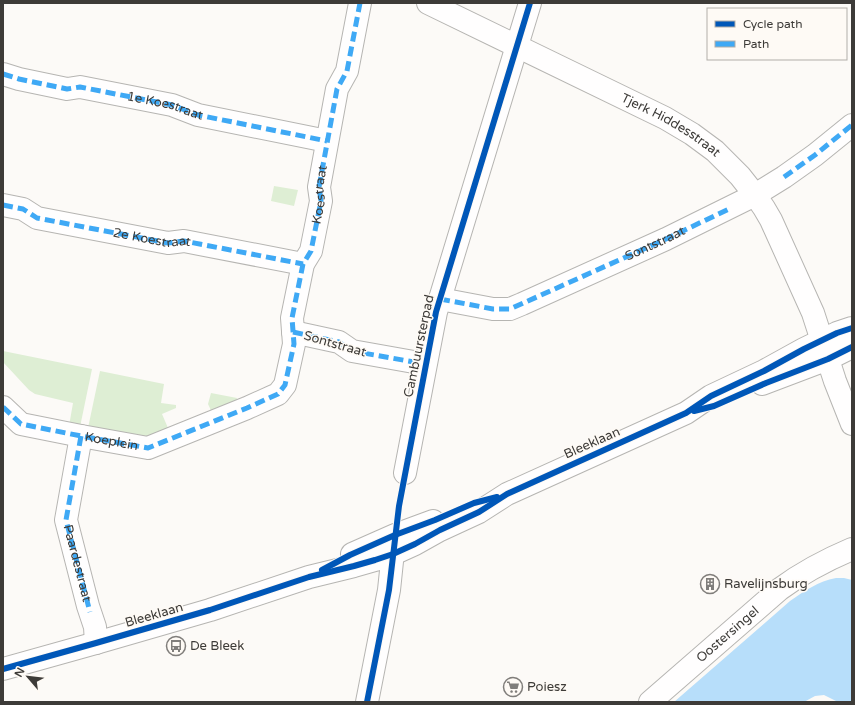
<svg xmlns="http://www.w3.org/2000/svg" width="855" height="705" font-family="'Varela Round',sans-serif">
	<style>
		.green { fill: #deeed4 }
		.water { fill: #b7defa }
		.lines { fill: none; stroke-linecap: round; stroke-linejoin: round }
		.minor-casing { stroke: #b6b5b2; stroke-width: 24 }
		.minor { stroke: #fffefe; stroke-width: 22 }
		.quiet { stroke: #3fa9f5; stroke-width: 5; stroke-dasharray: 10 5; stroke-linecap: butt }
		.cycleway-casing { stroke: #fefaf5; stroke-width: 8 }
		.cycleway { stroke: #0057b8; stroke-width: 6 }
		.labels { text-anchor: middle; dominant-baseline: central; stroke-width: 3; stroke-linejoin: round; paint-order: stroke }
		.street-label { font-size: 13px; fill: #3d3b38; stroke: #fefaf5 }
		.poi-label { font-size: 13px; fill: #3d3b38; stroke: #fefaf5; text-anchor: start }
	</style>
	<rect width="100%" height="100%" fill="#fcfaf7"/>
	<g class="green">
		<path d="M274,186l24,4 -4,16 -23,-5z"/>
		<path d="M3,351l89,18 -12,58 -11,-1 4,-23 -38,-9 -6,-4 -26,-28z"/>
		<path d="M100,371l64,13 -3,19 15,2v3l-14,6 6,14 -5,3 -20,7 -55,-10z"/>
		<path d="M211,393l26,5 -2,8 -21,11 -6,-13z"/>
	</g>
	<path class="water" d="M836,578h8l8,2v122h-14l-14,-7 -9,1 -11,6h-130l116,-101c15,-10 28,-20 46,-23z"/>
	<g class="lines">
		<defs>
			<g id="minor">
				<path id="s1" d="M428,3l237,115 27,16 23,17 25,25 15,19 9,13 7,12 42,93 22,68 17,43"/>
				<path id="s2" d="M3,74l16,5 48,10 13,-2 92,18 26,10 129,26"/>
				<path id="s3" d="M3,205l20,4 14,9 131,25 16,-2 119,23"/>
				<path id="s4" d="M440,299l53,10h17l12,-5 144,-65 89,-44 29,-18 31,-22 37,-30"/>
				<path d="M293,332l46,10 13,9 73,13"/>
				<path d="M762,384l66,-25 24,-12"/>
				<path id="s5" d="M3,407l18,17 60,12 67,12 99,-40 31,-14 7,-9 9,-41 -2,-26 11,-54 8,-13 10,-50 -2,-14 18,-98 10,-18 13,-68"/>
				<path d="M81,436l-15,84 22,86 7,21 1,16"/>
				<path d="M405,473l31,-161 94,-309"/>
				<path d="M352,554l43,-19 38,-14"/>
				<path d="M3,669l93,-26 114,-33 99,-33 45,-11 21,-6 18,-6 22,-10 25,-14 39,-18 28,-18 179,-81 25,-17 53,-25 40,-22 33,-16 15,-5"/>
				<path d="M367,702l22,-112 5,-48"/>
				<path id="s6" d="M650,702l130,-113c23,-17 46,-29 72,-40"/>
			</g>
		</defs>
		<use href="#minor" class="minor-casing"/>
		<use href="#minor" class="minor"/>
		<g class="quiet">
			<path d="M3,74l16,5 48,10 13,-2 92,18 26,10 129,26"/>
			<path d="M784,177l31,-22 37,-30"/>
			<path d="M3,205l20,4 14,9 131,25 16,-2 119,23"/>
			<path d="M440,299l53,10h17l156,-70 65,-31"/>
			<path d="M293,332l46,10 13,9 73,13"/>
			<path d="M3,407l18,17 60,12 67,12 99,-40 31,-14 7,-9 9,-41 -2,-26 11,-54 8,-13 10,-50 -2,-14 18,-98 10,-18 13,-68"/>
			<path id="s7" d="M81,436l-15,84 24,92"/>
		</g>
		<defs>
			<g id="cycleway">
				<path d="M694,411l20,-5 52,-23 62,-24 24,-12"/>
				<path d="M322,570l28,-15 45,-20 40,-15 39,-17 23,-6"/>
				<path d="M3,669l93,-26 114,-33 99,-33 45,-11 21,-6 18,-6 22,-10 25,-14 39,-18 28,-18 179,-81 25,-17 53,-25 40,-22 33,-16 15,-5"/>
				<path d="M367,702l22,-112 10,-84 37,-194 94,-309"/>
			</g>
		</defs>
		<use href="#cycleway" class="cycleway-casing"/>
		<use href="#cycleway" class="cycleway"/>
	</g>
	<defs>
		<symbol id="building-ring" viewBox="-11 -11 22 22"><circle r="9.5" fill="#fefaf5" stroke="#807e7b" stroke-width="1.5"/><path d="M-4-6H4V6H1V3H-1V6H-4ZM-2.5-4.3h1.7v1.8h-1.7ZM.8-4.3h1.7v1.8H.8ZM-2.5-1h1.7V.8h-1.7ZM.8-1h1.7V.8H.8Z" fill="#807e7b"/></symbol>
		<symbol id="bus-ring" viewBox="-11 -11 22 22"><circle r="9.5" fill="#fefaf5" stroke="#807e7b" stroke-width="1.5"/><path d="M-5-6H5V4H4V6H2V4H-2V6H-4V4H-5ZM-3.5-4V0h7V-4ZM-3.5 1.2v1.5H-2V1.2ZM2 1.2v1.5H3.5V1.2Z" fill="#807e7b"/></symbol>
		<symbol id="supermarket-ring" viewBox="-11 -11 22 22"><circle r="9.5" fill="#fefaf5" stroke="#807e7b" stroke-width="1.5"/><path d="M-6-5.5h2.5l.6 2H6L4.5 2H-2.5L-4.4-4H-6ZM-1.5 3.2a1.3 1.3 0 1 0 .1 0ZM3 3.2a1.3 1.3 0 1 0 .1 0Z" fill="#807e7b"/></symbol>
	</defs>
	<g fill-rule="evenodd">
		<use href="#building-ring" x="699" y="573" width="22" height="22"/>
		<use href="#bus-ring" x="165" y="635" width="22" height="22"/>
		<use href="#supermarket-ring" x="502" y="676" width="22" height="22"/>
	</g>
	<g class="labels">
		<g class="street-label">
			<text stroke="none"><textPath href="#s2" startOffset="166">1e Koestraat</textPath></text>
			<text stroke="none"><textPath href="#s1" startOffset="272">Tjerk Hiddesstraat</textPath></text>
			<text stroke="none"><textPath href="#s5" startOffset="502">Koestraat</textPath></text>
			<text stroke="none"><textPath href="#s3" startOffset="154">2e Koestraat</textPath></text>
			<text stroke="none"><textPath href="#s4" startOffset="230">Sontstraat</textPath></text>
			<text transform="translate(335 344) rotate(16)">Sontstraat</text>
			<text transform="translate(419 346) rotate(-78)">Cambuursterpad</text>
			<text stroke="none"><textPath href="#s5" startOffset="117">Koeplein</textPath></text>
			<text transform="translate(592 443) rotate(-24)">Bleeklaan</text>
			<text stroke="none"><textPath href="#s7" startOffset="130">Paardestraat</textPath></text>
			<text transform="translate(154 615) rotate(-16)">Bleeklaan</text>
			<text stroke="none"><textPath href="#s6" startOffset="103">Oostersingel</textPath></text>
		</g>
		<g class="poi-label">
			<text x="724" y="584">Ravelijnsburg</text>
			<text x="190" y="646">De Bleek</text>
			<text x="527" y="687">Poiesz</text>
		</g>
	</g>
	<rect width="855" height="705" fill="none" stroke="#3d3b38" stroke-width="8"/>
	<rect x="707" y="8" width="140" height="52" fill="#fefaf5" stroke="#b1aea9"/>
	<rect x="715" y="21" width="20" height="6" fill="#0057b8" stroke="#b1aea9"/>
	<text x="743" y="28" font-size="12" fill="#3d3b38">Cycle path</text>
	<rect x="715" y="41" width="20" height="6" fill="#3fa9f5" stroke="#b1aea9"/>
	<text x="743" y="48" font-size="12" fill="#3d3b38">Path</text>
	<g transform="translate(28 677) rotate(298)" stroke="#fefaf5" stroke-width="3" paint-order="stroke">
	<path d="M0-3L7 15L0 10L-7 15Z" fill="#3d3b38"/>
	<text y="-6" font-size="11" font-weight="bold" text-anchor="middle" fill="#3d3b38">N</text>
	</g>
</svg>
